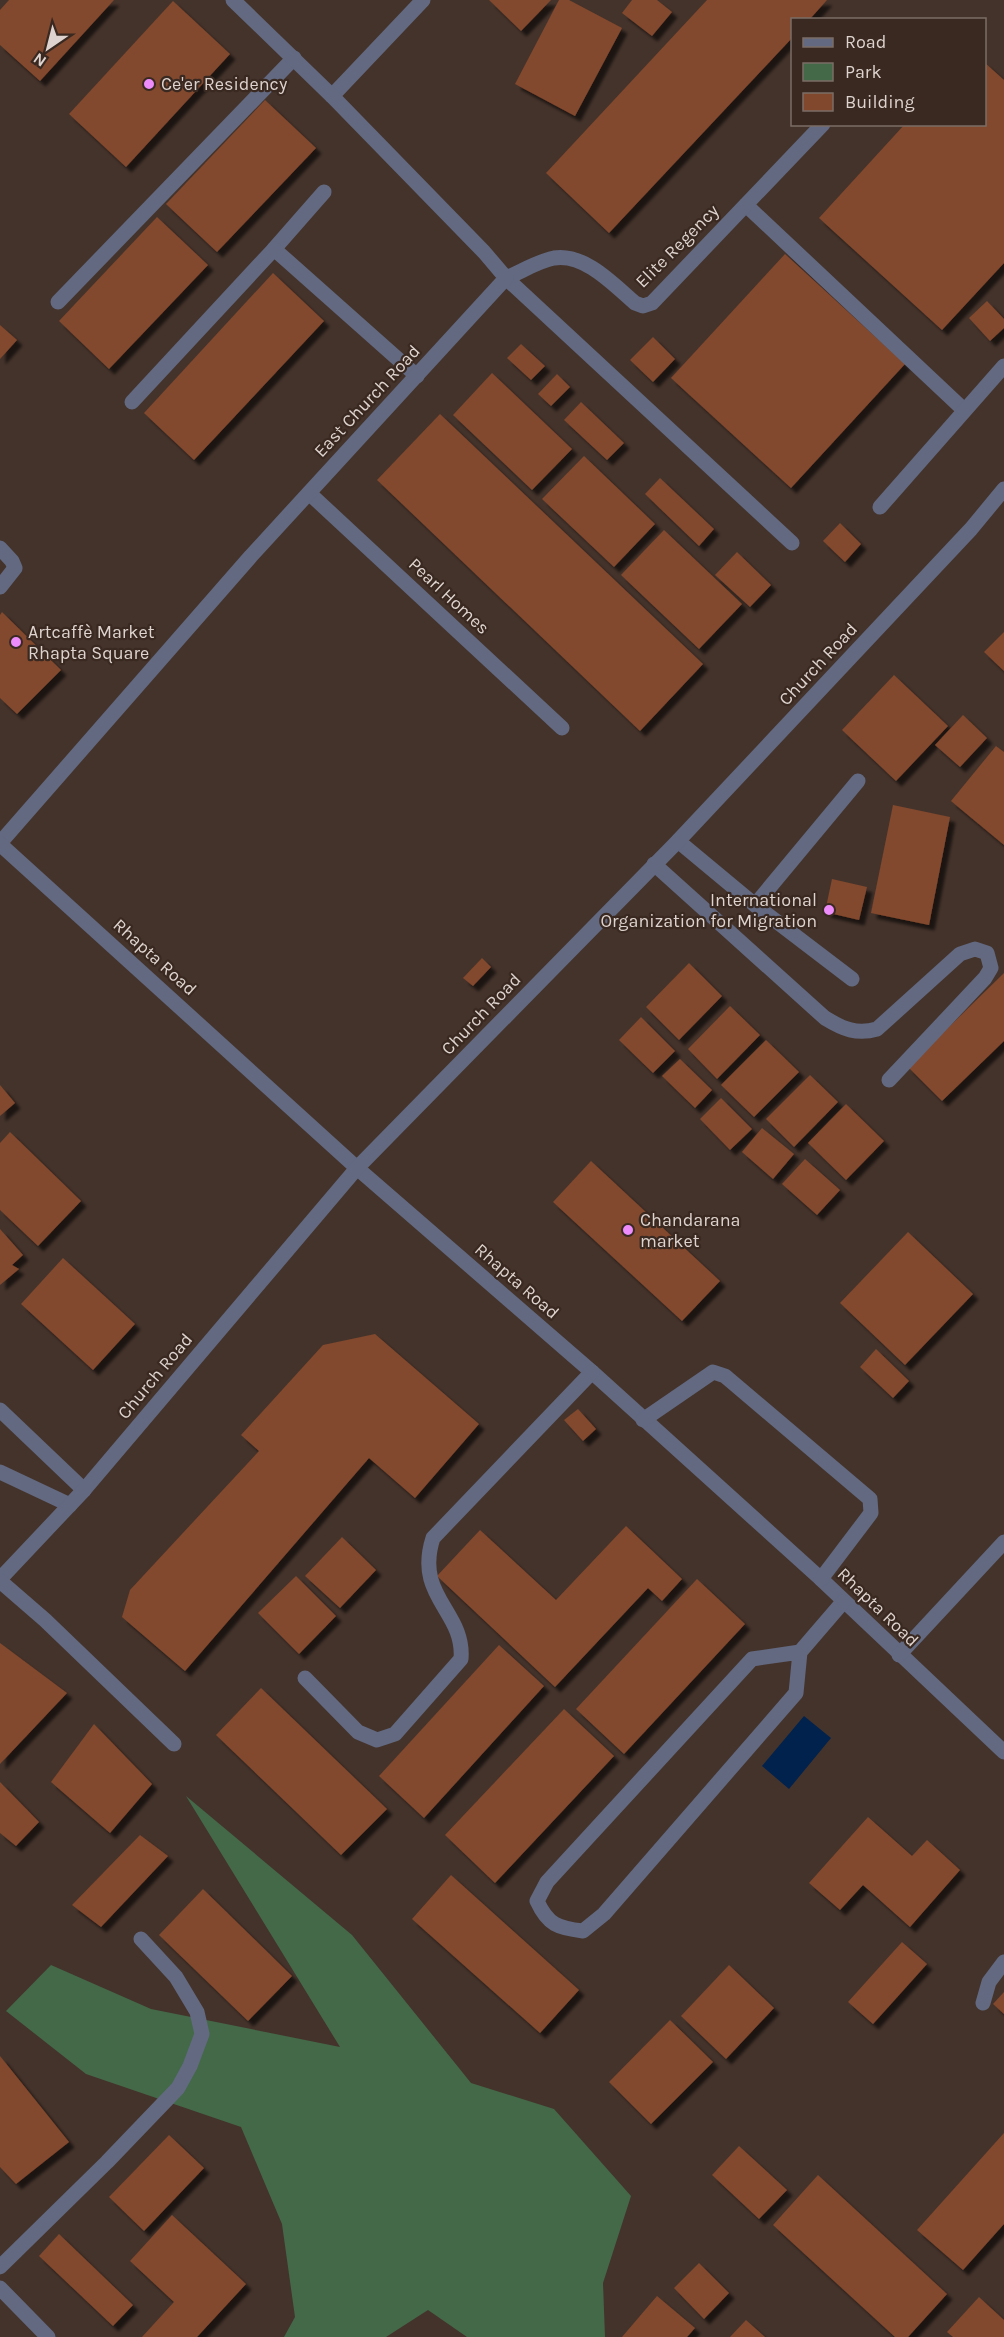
<svg xmlns="http://www.w3.org/2000/svg" width="1004" height="2337" font-family="Karla,sans-serif">
	<style>
		.green { fill: #436948 }
		.water { fill: #01224d }
		.building { fill: #82482d; filter: url(#shadow) }
		.lines { fill: none; stroke-linecap: round; stroke-linejoin: round }
		.minor { stroke: #626981; stroke-width: 15 }
		.poi-dot { fill: #ed8cfa; stroke: #392921; stroke-width: 2 }
		.labels { text-anchor: middle; dominant-baseline: central; stroke-width: 4.5; stroke-linejoin: round; paint-order: stroke }
		.poi-label { font-size: 18px; fill: #ded3ce; stroke: #392921; text-anchor: start }
		.street-label { font-size: 18px; fill: #ded3ce; stroke: #392921 }
	</style>
	<defs>
		<filter id="shadow"><feDropShadow dx="5.5" dy="5.5" stdDeviation="1.5" flood-color="#0009"/></filter>
	</defs>
	<rect width="100%" height="100%" fill="#44332b"/>
	<path class="green" d="M186,1796l166,139 119,148 83,26 77,87 -28,87 2,54h-138l-39,-27 -42,27h-102l11,-20 -13,-93 -41,-97 -155,-53 -80,-63 45,-46 100,44 189,38z"/>
	<path class="water" d="M804,1716l27,22 -42,51 -27,-23z"/>
	<g class="building">
		<path d="M9,0h105l-74,81 -40,-36v-35z"/>
		<path d="M489,0h62l-30,31z"/>
		<path d="M559,0h10l53,28 -47,88 -60,-32z"/>
		<path d="M632,0h25l15,12 -20,24 -30,-23z"/>
		<path d="M707,0h120l-18,20h-17v18l-183,195 -63,-60z"/>
		<path d="M173,1l57,53 -104,113 -57,-53z"/>
		<path d="M984,62l20,18v183l-62,67 -123,-112 86,-94h79z"/>
		<path d="M265,100l51,48 -99,104 -51,-48z"/>
		<path d="M157,217l51,48 -99,104 -50,-48z"/>
		<path d="M785,254l120,110 -114,124 -120,-110z"/>
		<path d="M273,273l51,48 -130,139 -50,-47z"/>
		<path d="M987,301l17,18v9l-14,13 -21,-23z"/>
		<path d="M0,325l17,15 -17,19z"/>
		<path d="M653,337l22,22 -22,23 -23,-22z"/>
		<path d="M521,344l24,22 -14,14 -24,-22z"/>
		<path d="M492,373l80,76 -40,41 -79,-75z"/>
		<path d="M557,374l13,13 -19,19 -13,-12z"/>
		<path d="M581,402l43,41 -17,17 -43,-40z"/>
		<path d="M440,414l263,250 -63,67 -263,-251z"/>
		<path d="M584,456l71,68 -41,43 -72,-68z"/>
		<path d="M660,478l54,51 -15,17 -54,-52z"/>
		<path d="M840,523l21,21 -16,18 -22,-21z"/>
		<path d="M664,530l78,74 -43,45 -78,-74z"/>
		<path d="M737,552l34,33 -21,22 -35,-32z"/>
		<path d="M2,612l59,58 -44,44 -17,-16v-83z"/>
		<path d="M1004,632v39l-20,-19z"/>
		<path d="M894,675l54,51 -52,55 -54,-51z"/>
		<path d="M963,715l24,23 -27,29 -25,-22z"/>
		<path d="M996,746l8,6v93l-53,-44z"/>
		<path d="M893,805l57,12 -21,108 -58,-12z"/>
		<path d="M832,879l35,8 -8,33 -34,-8z"/>
		<path d="M482,958l9,9 -18,19 -10,-8z"/>
		<path d="M689,963l33,33 -43,44 -33,-33z"/>
		<path d="M1004,973v68l-62,60 -34,-34z"/>
		<path d="M730,1006l30,29 -43,44 -29,-30z"/>
		<path d="M641,1017l34,34 -22,22 -34,-33z"/>
		<path d="M766,1040l33,32 -45,45 -33,-32z"/>
		<path d="M680,1059l32,31 -17,18 -33,-32z"/>
		<path d="M810,1075l28,27 -44,45 -28,-28z"/>
		<path d="M0,1085l15,18 -15,13z"/>
		<path d="M721,1098l31,31 -22,21 -30,-31z"/>
		<path d="M846,1104l38,37 -38,39 -38,-37z"/>
		<path d="M762,1128l32,26 -21,25 -31,-27z"/>
		<path d="M10,1132l71,69 -43,45 -38,-36v-67z"/>
		<path d="M805,1159l35,31 -23,25 -35,-31z"/>
		<path d="M591,1161l129,120 -38,40 -129,-119z"/>
		<path d="M0,1229l23,26 -11,10 7,4 -19,16z"/>
		<path d="M908,1232l65,62 -68,71 -65,-62z"/>
		<path d="M63,1258l72,66 -42,46 -72,-66z"/>
		<path d="M375,1334l104,90 -64,74 -46,-40 -184,213 -63,-54 8,-27 129,-139 -18,-16 82,-90z"/>
		<path d="M876,1349l33,32 -16,17 -33,-31z"/>
		<path d="M578,1409l18,20 -13,12 -19,-21z"/>
		<path d="M626,1526l56,53 -20,22 -14,-13 -93,99 -118,-111 43,-46 76,70z"/>
		<path d="M342,1537l34,33 -36,38 -35,-32z"/>
		<path d="M296,1576l40,40 -37,38 -41,-41z"/>
		<path d="M697,1579l48,45 -121,130 -48,-45z"/>
		<path d="M0,1643l67,50 -67,71z"/>
		<path d="M499,1645l45,41 -120,132 -45,-42z"/>
		<path d="M261,1688l126,121 -46,46 -125,-120z"/>
		<path d="M564,1709l50,47 -119,127 -50,-48z"/>
		<path d="M94,1724l58,60 -42,49 -59,-51z"/>
		<path d="M0,1782l39,40 -23,24 -16,-13z"/>
		<path d="M868,1817l44,39 15,-16 33,30 -50,57 -47,-42 -23,25 -31,-27z"/>
		<path d="M140,1835l28,21 -67,71 -29,-22z"/>
		<path d="M451,1875l128,115 -39,43 -128,-114z"/>
		<path d="M203,1889l89,87 -44,45 -89,-86z"/>
		<path d="M902,1942l25,22 -54,60 -25,-22z"/>
		<path d="M729,1965l45,43 -48,51 -45,-43z"/>
		<path d="M1004,1992v22l-11,-10z"/>
		<path d="M670,2020l43,42 -62,62 -42,-42z"/>
		<path d="M0,2056l69,86 -53,42 -16,-17z"/>
		<path d="M1004,2133v91l-41,46 -46,-40z"/>
		<path d="M169,2135l35,33 -60,63 -35,-34z"/>
		<path d="M739,2146l48,44 -28,29 -47,-44z"/>
		<path d="M818,2175l129,119 -39,43h-13l-122,-112z"/>
		<path d="M172,2215l74,69 -49,53h-55l32,-35 -44,-41z"/>
		<path d="M59,2234l74,71 -20,21 -74,-70z"/>
		<path d="M699,2263l30,30 -25,26 -30,-31z"/>
		<path d="M657,2296l38,32 -8,9h-65z"/>
		<path d="M979,2297l25,23v17h-51l-6,-5z"/>
		<path d="M746,2320l19,17h-35z"/>
	</g>
	<g class="lines">
		<g class="minor">
			<path d="M332,96l91,-96"/>
			<path d="M746,205l218,205"/>
			<path d="M274,249l50,-57"/>
			<path d="M58,302l236,-244"/>
			<path d="M132,402l142,-153 143,127"/>
			<path d="M309,493l253,235"/>
			<path d="M880,507l124,-141"/>
			<path d="M792,543l-286,-265c15,-6 32,-17 48,-20 31,-5 60,27 81,45l8,3 9,-3 171,-179"/>
			<path d="M0,548l12,13 3,7 -15,19"/>
			<path d="M678,841l77,64 103,-124"/>
			<path d="M0,843l251,-287 255,-278 -22,-26 -152,-156 -99,-96"/>
			<path d="M0,844l357,324 235,204 229,207 183,173"/>
			<path d="M654,864l171,154c18,11 32,17 52,11l83,-75 15,-5 12,4 4,15 -6,10 -96,102"/>
			<path d="M755,905l97,74"/>
			<path d="M0,1410l84,80"/>
			<path d="M643,1420l70,-48 12,4 145,123 1,14 -50,66"/>
			<path d="M0,1472l70,33"/>
			<path d="M0,1579l84,-89 273,-322 321,-327 293,-312 33,-40"/>
			<path d="M0,1581l45,39 129,124"/>
			<path d="M800,1652l-48,7 -205,223 -10,19c11,24 21,27 46,30l21,-17 192,-221 4,-41 43,-50"/>
			<path d="M899,1655l105,-113"/>
			<path d="M305,1678l53,54 19,8 18,-6 66,-75c4,-48 -47,-62 -28,-121l159,-166"/>
			<path d="M983,2003l6,-21 15,-20"/>
			<path d="M0,2267l107,-105 71,-74 12,-22 12,-32 -5,-22 -21,-35 -35,-38"/>
			<path d="M0,2288l48,49"/>
		</g>
	</g>
	<g class="poi-dot">
		<circle cx="149" cy="84" r="6"/>
		<circle cx="16" cy="642" r="6"/>
		<circle cx="829" cy="910" r="6"/>
		<circle cx="628" cy="1230" r="6"/>
	</g>
	<g class="labels">
		<g class="poi-label">
			<text x="161" y="84">Ce'er Residency</text>
			<text x="28" y="632">Artcaffè Market<tspan x="28" dy="21">Rhapta Square</tspan></text>
			<text x="817" y="900" text-anchor="end">International<tspan x="817" dy="21">Organization for Migration</tspan></text>
			<text x="640" y="1220">Chandarana<tspan x="640" dy="21">market</tspan></text>
		</g>
		<g class="street-label">
			<text transform="translate(677 246) rotate(-45)">Elite Regency</text>
			<text transform="translate(367 401) rotate(-47)">East Church Road</text>
			<text transform="translate(449 596) rotate(43)">Pearl Homes</text>
			<text transform="translate(818 664) rotate(-47)">Church Road</text>
			<text transform="translate(155 957) rotate(42)">Rhapta Road</text>
			<text transform="translate(481 1014) rotate(-46)">Church Road</text>
			<text transform="translate(517 1281) rotate(41)">Rhapta Road</text>
			<text transform="translate(155 1376) rotate(-50)">Church Road</text>
			<text transform="translate(878 1607) rotate(44)">Rhapta Road</text>
		</g>
	</g>
	<rect x="791" y="18" width="195" height="108" fill="#392921" stroke="#7b6d66" stroke-width="1.5"/>
	<rect x="803" y="38" width="30" height="9" fill="#626981" stroke="#7b6d66" stroke-width="1.5"/>
	<text x="845" y="48" font-size="18" fill="#ded3ce">Road</text>
	<rect x="803" y="63" width="30" height="18" fill="#436948" stroke="#7b6d66" stroke-width="1.5"/>
	<text x="845" y="78" font-size="18" fill="#ded3ce">Park</text>
	<rect x="803" y="93" width="30" height="18" fill="#82482d" stroke="#7b6d66" stroke-width="1.5"/>
	<text x="845" y="108" font-size="18" fill="#ded3ce">Building</text>
	<g transform="translate(48 48) rotate(215)" stroke="#392921" stroke-width="4.5" paint-order="stroke">
	<path d="M0-4.5L10 22L0 15L-10 22Z" fill="#ded3ce"/>
	<text y="-9" font-size="16" font-weight="bold" text-anchor="middle" fill="#ded3ce">N</text>
	</g>
</svg>
